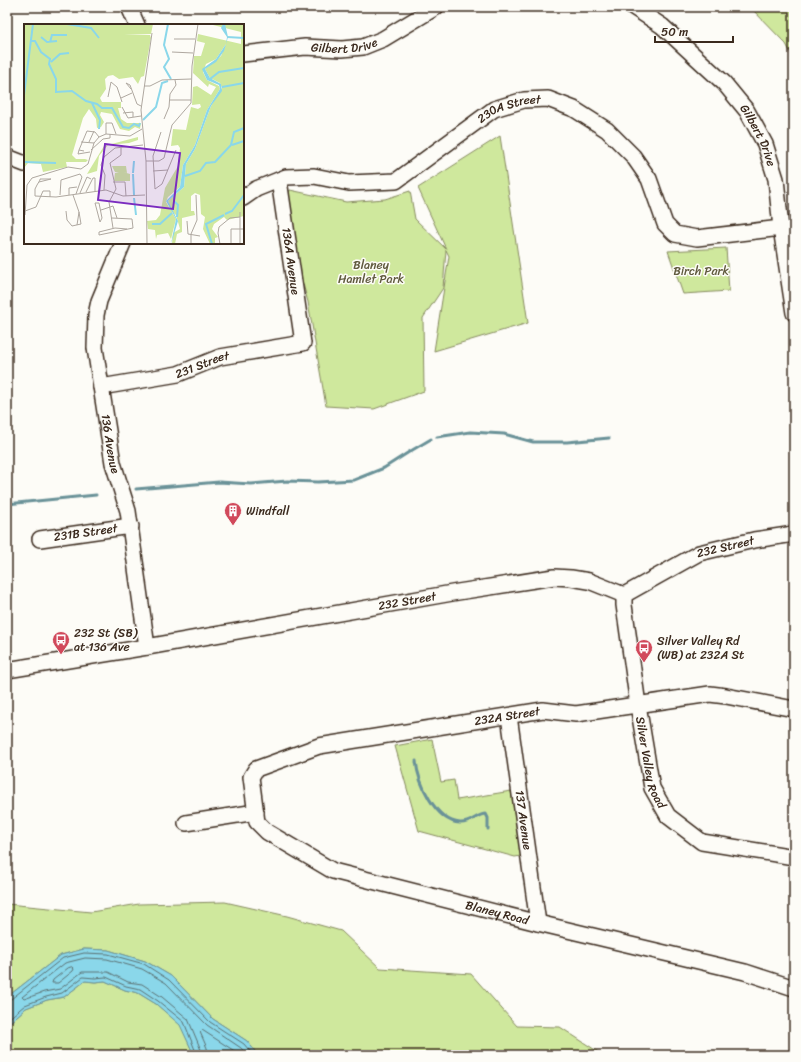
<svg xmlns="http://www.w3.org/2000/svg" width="801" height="1062" font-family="Sriracha,sans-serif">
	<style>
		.green { fill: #cfe89d; stroke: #85895e }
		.water { fill: #8ad7ea; stroke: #6a9298 }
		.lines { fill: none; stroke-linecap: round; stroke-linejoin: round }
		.shore { stroke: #5b6f70; stroke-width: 1 }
		.stream { stroke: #6a9298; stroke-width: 3 }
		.minor-casing { stroke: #3b2a1e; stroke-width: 18 }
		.minor { stroke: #fdfcf7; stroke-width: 15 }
		.labels { text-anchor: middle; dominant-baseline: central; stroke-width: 3; stroke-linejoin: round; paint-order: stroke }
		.street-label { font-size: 12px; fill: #3b2a1e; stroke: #fdfcf7 }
		.park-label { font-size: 12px; fill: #605a3e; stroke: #fdfcf7 }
		.poi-label { font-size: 12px; fill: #3b2a1e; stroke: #fdfcf7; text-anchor: start }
		.inset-river { fill: none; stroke: #8ad7ea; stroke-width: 2 }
		.inset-road { fill: none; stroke: #afa8a0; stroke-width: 1 }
		.view { fill: #7b2cbf; fill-opacity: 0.15; stroke: #7b2cbf; stroke-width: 2 }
		.inset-edge { fill: none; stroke: #3b2a1e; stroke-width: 2 }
	</style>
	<rect width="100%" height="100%" fill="#fdfcf7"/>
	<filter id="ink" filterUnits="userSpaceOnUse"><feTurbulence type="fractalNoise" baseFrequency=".025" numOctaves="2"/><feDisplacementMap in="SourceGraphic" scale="8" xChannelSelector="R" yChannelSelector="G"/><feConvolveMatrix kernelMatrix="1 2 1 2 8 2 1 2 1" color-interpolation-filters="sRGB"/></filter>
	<g filter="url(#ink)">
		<g class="green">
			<path d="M750,7h40l4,6v46l-8,-15z"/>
			<path d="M500,136l28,187 -94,28 15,-95 -3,-6 -3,38 -20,30 1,73 -50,18 -48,-3 -18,-104 -27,-98 9,-14 56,12 39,-3 25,-8 5,28 31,30 -28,-61z"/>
			<path d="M726,248l3,43 -46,3 -15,-43z"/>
			<path d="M432,739l9,43 13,-2 3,20 54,-9 10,65 -6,1 -96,-26 -24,-85z"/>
			<path d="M225,902l62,14 54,15 39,37 91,6 46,52 43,1 43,28h-345l-11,-14 -34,-22 -42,-43 -26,-15 -37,-11 -24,-1 -23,6 -54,42v-93l84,8 48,-8z"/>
			<path d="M85,981l10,1 10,-1 20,9 13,3 18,11 25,21 12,28 2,2h-188v-30l19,-17 21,-8 17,-3z"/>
		</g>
		<path class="water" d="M84,949l24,1 37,11 26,15 42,43 34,22 11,14h-63l-2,-2 -13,-28 -24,-21 -18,-11 -13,-3 -20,-9 -10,1 -10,-1 -21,16 -17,3 -21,8 -19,17v-28l54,-42z"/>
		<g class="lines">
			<g class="shore">
				<path d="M72,967l2,2 -1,2 -15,12h-6l1,-3 15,-12z"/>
				<path d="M7,1000l4,-1 52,-41 21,-5 24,1 36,10 25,16 41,42 34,22 9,11"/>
				<path d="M7,1020l18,-15 21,-8 16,-4 21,-16 12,1 11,-1 20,9 14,3 18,12 26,21 13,33"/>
				<path d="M202,1055l-1,-5 -13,-31 -26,-22 -20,-13 -14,-2 -20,-10h-26l-22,17 -16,3 -20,7 -2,-2 43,-34 20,-5 22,1 35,10 24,14 41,42 34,23 6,7"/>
				<path d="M208,1055l-1,-7 -7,-16 2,-2 34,22 3,3"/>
			</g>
			<g class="stream">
				<path d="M437,437l33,-5 34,2 29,8h34l42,-4"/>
				<path d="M136,489l83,-7 32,2 36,-3 31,1 36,-2 30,-12 25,-16 22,-13"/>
				<path d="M7,504l89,-9"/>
				<path d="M416,761c2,21 19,60 44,62 11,1 16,-9 26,-9l2,4v11"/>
			</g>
			<defs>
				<g id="minor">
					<path d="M129,7l8,18"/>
					<path id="s1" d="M633,7l29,19 62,57 23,28 18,33 11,35 5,49 13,85"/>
					<path id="s2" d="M243,54l62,-7 37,2 21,-2 20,-8 53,-32"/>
					<path d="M7,157l18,7"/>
					<path id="s3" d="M243,198l13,-9 30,-12 28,-1 35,7 47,-2 98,-72 30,-9 24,-1 26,10 33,21 26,26 16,23 16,45 10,10 22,4 84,-10"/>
					<path id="s4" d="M123,243l-24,58 -3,14 -1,33 18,115 15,48 19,136"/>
					<path id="s5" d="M101,387l77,-13 42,-17 83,-14 -24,-163"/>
					<path id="s6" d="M40,539l91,-13"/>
					<path id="s7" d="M624,595v10l14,100 14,83 16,28 34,26 92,15"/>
					<path id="s8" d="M624,595l75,-42 55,-13 40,-6"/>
					<path id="s9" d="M7,670l140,-23 311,-55 96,-15 17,1 18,3 35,14"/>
					<path id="s10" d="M794,709l-68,-13 -16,-2 -134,20 -33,-4 -224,36 -63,23 -5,8 6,45 10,10 66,39 205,52 207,49 49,16"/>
					<path id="s11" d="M509,716l29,207"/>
					<path d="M186,823l70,-11"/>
				</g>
			</defs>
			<use href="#minor" class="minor-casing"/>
			<use href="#minor" class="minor"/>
		</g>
	</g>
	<defs>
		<symbol id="building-pin" viewBox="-11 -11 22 30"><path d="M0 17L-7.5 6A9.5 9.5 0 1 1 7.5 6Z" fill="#d1495b" stroke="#fdfcf7"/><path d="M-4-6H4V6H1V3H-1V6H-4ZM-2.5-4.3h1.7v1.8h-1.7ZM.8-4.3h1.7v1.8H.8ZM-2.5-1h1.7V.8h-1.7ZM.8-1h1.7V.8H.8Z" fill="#fff"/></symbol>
		<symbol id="bus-pin" viewBox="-11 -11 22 30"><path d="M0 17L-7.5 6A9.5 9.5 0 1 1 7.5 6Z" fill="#d1495b" stroke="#fdfcf7"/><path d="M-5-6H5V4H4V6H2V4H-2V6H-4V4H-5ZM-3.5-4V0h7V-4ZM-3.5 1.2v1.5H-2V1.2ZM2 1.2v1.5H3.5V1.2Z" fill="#fff"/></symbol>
	</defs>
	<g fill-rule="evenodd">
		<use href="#building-pin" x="223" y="501" width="20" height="27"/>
		<use href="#bus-pin" x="51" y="630" width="20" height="27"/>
		<use href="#bus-pin" x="634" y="638" width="20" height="27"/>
	</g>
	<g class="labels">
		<g class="street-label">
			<text stroke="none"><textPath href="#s2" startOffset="102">Gilbert Drive</textPath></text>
			<text stroke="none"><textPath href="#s3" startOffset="295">230A Street</textPath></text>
			<text stroke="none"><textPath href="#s1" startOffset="182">Gilbert Drive</textPath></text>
			<text transform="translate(291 261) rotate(82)">136A Avenue</text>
			<text stroke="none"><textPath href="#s5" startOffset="104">231 Street</textPath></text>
			<text stroke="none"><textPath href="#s4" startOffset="207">136 Avenue</textPath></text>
			<text stroke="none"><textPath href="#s6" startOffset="46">231B Street</textPath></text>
			<text stroke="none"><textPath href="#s8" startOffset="113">232 Street</textPath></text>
			<text stroke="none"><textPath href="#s9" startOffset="406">232 Street</textPath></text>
			<text transform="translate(507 716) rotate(-9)">232A Street</text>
			<text stroke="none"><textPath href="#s7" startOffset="170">Silver Valley Road</textPath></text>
			<text stroke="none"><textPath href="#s11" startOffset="105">137 Avenue</textPath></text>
			<text stroke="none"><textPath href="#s10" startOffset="863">Blaney Road</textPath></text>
		</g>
		<g class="park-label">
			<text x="371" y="265">Blaney<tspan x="371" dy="14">Hamlet Park</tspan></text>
			<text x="701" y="271">Birch Park</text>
		</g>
		<g class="poi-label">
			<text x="246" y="511">Windfall</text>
			<text x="74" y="633">232 St (SB)<tspan x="74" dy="14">at 136 Ave</tspan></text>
			<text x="657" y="641">Silver Valley Rd<tspan x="657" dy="14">(WB) at 232A St</tspan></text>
		</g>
	</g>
	<g transform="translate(24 24)">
		<rect width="220" height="220" fill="#fdfcf7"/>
		<path d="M0,0h129l-2,10h-27l26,1 1,3 -7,38 -3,1 -3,7 -5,-7 -14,2 -6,-4 -5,1 -3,3 1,10 -6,9 2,4h19v6h-3l3,11 6,4h14l-1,6 -5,-2 -6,4 -9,-2 -8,-15 -11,-2 -1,3 4,7 -3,5 -4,1 -1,-9 -7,-10 -6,9 -11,37 4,4h9l3,1 -2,2h-20l1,5 -24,5 -2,-8 -13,-1 -4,5zM185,0h35v192l-17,4 -3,-3 -10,7 -2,5 6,8 -3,1v6h-5l-7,-15 2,-12 -4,-3 -1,-19 -5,-2 -4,3v15h3l1,4 -13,3v14l-5,2 -2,10h-3l1,-11 7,-4 -4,-14 -5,-4 -3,-10 16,-14 2,-23 9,-15 16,-43 11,-18 -2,-5 -10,-5 -5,-9 16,-13 5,-12 -10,15 -10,5 -3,8 4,8 12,6 1,3 -13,21 -12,35 -12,20 -3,22 -12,10 -2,5 10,17 -5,20 -3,-6 -11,2 -1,4 -1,-9 -7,-1 -1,-8 9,-1 4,-5 5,-27 13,-22 2,-18 -2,-3 -7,1 2,-17 13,1 5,-23 7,2 3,-2 -1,-3 -8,1 1,-18 4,-1 14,9 5,-8 -7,-3 -1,3 -15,-14 1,-17h7l4,-13 -8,-2 1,-7 43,10v-12zM114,113v3l-9,3 -21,2 -9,11 -2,15 -10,3 17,-28zM88,142h14l1,7 -4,-1 7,2v7h-16l1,-8 4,-1h-4z" fill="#cfe89d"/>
		<path d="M199,0h2l3,13 -4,14 -8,11 -11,7 5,9 11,6 1,7 -11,15 -16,43 -9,15 -2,23 -16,14 10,20 -7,23 5,-25 -10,-18 14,-14 3,-22 12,-20 12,-35 13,-21 -1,-4 -12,-5 -5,-11 14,-10 10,-15 1,-7 -6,-9z" fill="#8ad7ea"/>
		<path class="inset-river" d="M43,0l24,4 8,10M144,0l-4,21 5,14 -5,8 7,12M17,13l6,5 10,-1M203,13l17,1M7,17h4l6,11 9,7 -1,5 7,15v13l16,-1 14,10 11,3 5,4h10l11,19 6,1 5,-4 5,2 1,-3M26,18l2,-7h15M27,38l9,-8 9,-1M186,55l9,-7 25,-4M198,63l22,-4M0,71l9,-71M68,79l8,17 -1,9M119,96l13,-13 6,-24 6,-2M208,121l12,-4M0,138l32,1M109,149l1,-12M109,150l1,21M161,152l15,-5 6,-8 9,-1 16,-17 3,-13 10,-4M150,170v7l4,4 -1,12M110,174l2,17M201,190l7,-3 12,-16M128,200h8l12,-11M188,220l-6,-20 18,-9"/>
		<path class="inset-road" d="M150,15h21M148,28l21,1M120,62h6l12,-6 29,-1M107,65l-5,-6 4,2 7,19 4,2M84,73l3,-15 6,5 5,15M97,74l11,-5M146,76h21M98,83l6,11 13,-2M99,89l10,-1v5M140,95l5,-12 1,-13 6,-9 -1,-5M137,108l-8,24 2,33 7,-5 14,-34M82,110v-11h6l4,11M57,118l13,1M65,118l5,-11M55,126l8,-19 8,1 4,5M67,126l12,-11 7,-1v-4M60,127l-5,-1 -1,4 12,-2M122,137h13l5,-3 8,-33 19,-22 1,-37 6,-42M129,147l15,-1M15,158l12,-3h-11v1l-3,5 -2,4v7l21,1 50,-7 17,6 22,-1M89,158h12l1,14M80,166l1,-15 -4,-10 3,-8 11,-9 28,-3M62,168l7,-14h2v14M56,169l7,-16 4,2M36,171l1,-15 19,-6 2,3 -6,17M45,171v-7l8,-1M49,171l6,17 -2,13M71,179h4l3,15 -2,4zM77,186l12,-4 4,12M1,187l11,-4 7,-16h7v6M42,187l1,9 5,6 9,-2 -2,-12M1,191l2,-30 5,-7 36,-11 13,2 7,-5 6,-21 5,-6 7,-3 24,2 12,-7M88,194l20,1 1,9 -34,7v-3l16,-4 12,1M163,197l1,13 12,2M89,204l-4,-26 7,-13 -6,-26 11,-8v-8M123,220l-1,-83 -5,-51 11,-77M167,220v-10l6,-14 -1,-25M196,220l-2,-11 1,-6 11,-9 10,-1M207,220v-15h13M216,220v-32"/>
		<path class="view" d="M81,120l75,9 -7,56 -75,-9z"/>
		<rect width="220" height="220" class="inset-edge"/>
	</g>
	<rect width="801" height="1062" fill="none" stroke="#fdfcf7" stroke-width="24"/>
	<rect x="12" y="12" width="777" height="1038" fill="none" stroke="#3b2a1e" stroke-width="1.5" filter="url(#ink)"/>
	<path d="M655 36v6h78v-6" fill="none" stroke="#3b2a1e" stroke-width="2"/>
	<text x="661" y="36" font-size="12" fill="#3b2a1e" stroke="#fdfcf7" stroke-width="3" paint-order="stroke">50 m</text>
</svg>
